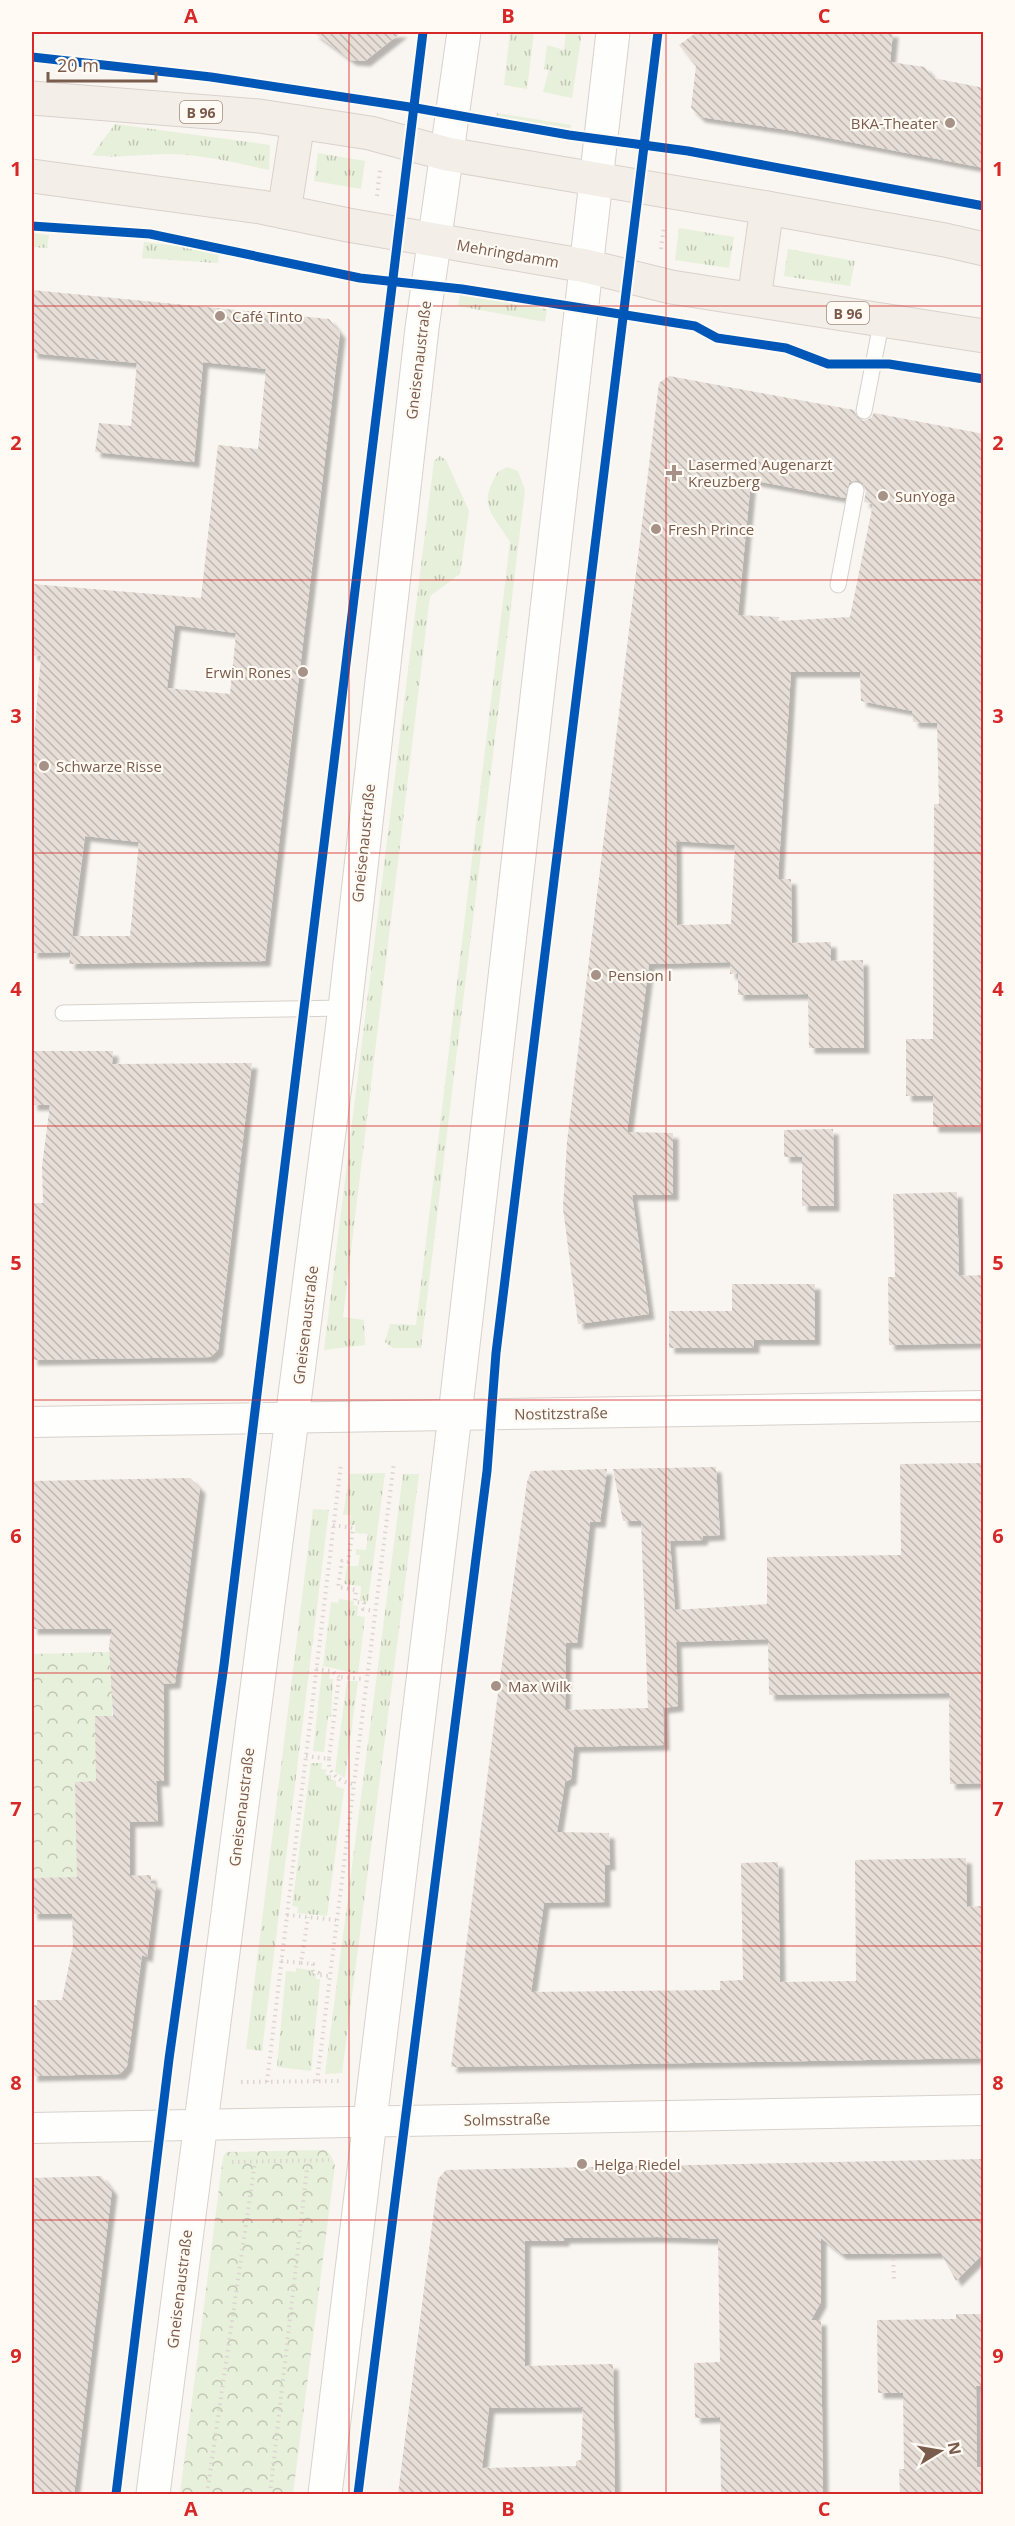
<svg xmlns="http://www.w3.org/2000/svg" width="1015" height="2526" font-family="'Open Sans',sans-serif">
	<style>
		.grass { fill: url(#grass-tufts) }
		.park { fill: url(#park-crowns) }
		.building { fill: url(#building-back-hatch); fill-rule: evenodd; filter: url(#shadow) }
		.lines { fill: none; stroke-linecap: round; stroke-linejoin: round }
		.lane-casing { stroke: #d7d1cb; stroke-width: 17 }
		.street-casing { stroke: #d7d1cb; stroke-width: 32 }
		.secondary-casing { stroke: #d9d2cb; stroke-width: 35 }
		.primary-casing { stroke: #dad1cc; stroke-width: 35 }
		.path { stroke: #dcd5d0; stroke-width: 4; stroke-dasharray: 1.5 4.5; stroke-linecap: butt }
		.lane { stroke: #fefefd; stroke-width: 15 }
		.street { stroke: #fefefd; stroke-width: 30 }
		.secondary { stroke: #fefefd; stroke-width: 33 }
		.primary { stroke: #f3eee8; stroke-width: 33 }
		.cycleway-casing { stroke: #fffaf3; stroke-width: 13 }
		.cycleway { stroke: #0057b8; stroke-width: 9 }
		.grid { fill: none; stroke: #d62828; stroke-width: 1.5; stroke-opacity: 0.55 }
		.poi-dot { fill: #a69286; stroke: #fffaf3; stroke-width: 2 }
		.labels { text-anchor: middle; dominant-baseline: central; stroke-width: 4.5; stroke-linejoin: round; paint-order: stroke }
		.shield { fill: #fffaf3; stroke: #a28b7f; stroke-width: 1.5 }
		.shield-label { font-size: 14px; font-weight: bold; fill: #7a5c4d }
		.poi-label { font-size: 15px; fill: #7a5c4d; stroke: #fffaf3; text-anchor: start }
		.street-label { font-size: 15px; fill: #7a5c4d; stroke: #fffaf3 }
		.neatline { fill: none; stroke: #d62828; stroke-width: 2 }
		.grid-label { font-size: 20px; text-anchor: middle; font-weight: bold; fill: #d62828 }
	</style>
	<defs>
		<pattern id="grass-tufts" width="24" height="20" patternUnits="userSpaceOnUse" patternTransform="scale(1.5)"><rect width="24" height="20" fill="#e7f0db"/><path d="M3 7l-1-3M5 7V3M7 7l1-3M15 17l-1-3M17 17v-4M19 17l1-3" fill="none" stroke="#c0c6b4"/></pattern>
		<pattern id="park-crowns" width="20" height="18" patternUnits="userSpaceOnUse" patternTransform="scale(1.5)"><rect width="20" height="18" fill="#e7f0db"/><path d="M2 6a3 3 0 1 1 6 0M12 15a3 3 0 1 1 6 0" fill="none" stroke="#c0c6b4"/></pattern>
		<pattern id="building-back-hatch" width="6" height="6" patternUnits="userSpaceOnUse" patternTransform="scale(1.5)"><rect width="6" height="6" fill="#e6ded7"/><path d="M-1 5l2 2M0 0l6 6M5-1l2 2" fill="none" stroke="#bfb7b1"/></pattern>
		<filter id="shadow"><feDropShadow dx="5.5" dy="5.5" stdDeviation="1.5" flood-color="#0004"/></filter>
	</defs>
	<rect width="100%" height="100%" fill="#f9f5f0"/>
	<g class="grass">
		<path d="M510,32h24l-7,57 -23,-4z"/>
		<path d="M566,32h16l-10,66 -29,-6 6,-22 -5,-1 3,-24 17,5z"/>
		<path d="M497,113l74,12 -1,7 -74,-11z"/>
		<path d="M115,124l155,21 -1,25c-32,-7 -65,-15 -98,-16 -26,-1 -52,5 -79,1z"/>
		<path d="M318,153l47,8 -4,28 -47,-8z"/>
		<path d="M679,228l55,9 -5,31 -54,-8z"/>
		<path d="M32,233l17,2 -2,13 -15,-1z"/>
		<path d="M144,242l75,9 -1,12 -76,-5z"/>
		<path d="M788,249l67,12 -5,25 -66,-10z"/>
		<path d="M461,291l87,12 -3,19 -87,-16z"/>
		<path d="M440,456l6,4 23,51 -9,63 -30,22 -87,721 21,3 1,25 -41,5 96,-776 14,-113z"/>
		<path d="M507,467l11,4 7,19 -104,858h-28l-8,-6 5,-18 26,1 94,-783c-18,-29 -33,-37 -12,-70z"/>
		<path d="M385,1473l-17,129 -8,-1 1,-15 -17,-2 3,-18h11l2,-11h-4v-6l10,1 2,-16 -13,-1v-8h-5l1,-10h-8l7,-41z"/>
		<path d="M403,1474h16l-77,599 -17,1z"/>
		<path d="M313,1509l16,1 -67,541 -16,-2z"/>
		<path d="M339,1599l15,2 -1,4 5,1 -1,10 8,1 -7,57 -35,-8 8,-64 7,1z"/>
		<path d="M322,1672l8,1 -1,6h4l-2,38h-3l-4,35 -11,-1z"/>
		<path d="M347,1681h11l-13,97 -10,-6z"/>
		<path d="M311,1763h11l-1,6 6,1 -2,4 6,1v5l5,1v5l8,3 -17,127 -30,-3 1,-6 -6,-1z"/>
		<path d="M296,1968l15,2 1,3 4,1v5h4l-9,92 -34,-4 9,-96 10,1z"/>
	</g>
	<g class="park">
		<path d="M112,1652v64h-16v65l-21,1 9,95 -52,1v-224z"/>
		<path d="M325,2150l5,4 5,11 -42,329h-113l43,-337 3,-5z"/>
	</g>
	<g class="building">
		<path d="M313,32h89l-37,29 -14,-1z"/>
		<path d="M697,32h196l-3,30 35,5 8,11 51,10v80l-196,-38 -88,-13 -9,-9 5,-42 -17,-21z"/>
		<path d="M32,290l297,29 11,14 -75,628 -196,3 4,-28h57l9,-94 -54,-6 -15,116 -38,1v-192l9,-105 -9,-1v-71l169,14 17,-153 40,4 8,-80 -63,-7 -9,100 -99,-10 4,-29 32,3 6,-63 -105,-10zM175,625l61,8 -6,61 -63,-6z"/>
		<path d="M669,376l185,34 3,8 6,3 8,-3 3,-5 110,21v693h-51v-31h-27v-57h27l1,-235h5l-2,-81 -24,-1 -1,-11 -51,-10 -1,-29h-69l-13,207h13l1,64 39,-1v19l32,-1 1,88h-55l-1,-54 -70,1v-22l-8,1v-12l-81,2 -22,168 46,1v62h-41l17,119 -71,10 -15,-116 4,-66 92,-759zM751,480l94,18 4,-15 8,-3 6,3 3,8 -2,11 9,2 -23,113 -72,4 1,-4 -41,-2zM676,841l59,4 -4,79 -54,1z"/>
		<path d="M32,1051h81l-1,13 140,-1 -34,287 -8,7 -178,3v-157h11l-1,-37 8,-61h-18z"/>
		<path d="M833,1129l1,77h-32v-49h-18v-27z"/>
		<path d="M957,1192l2,84 25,-1v68l-95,2 -1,-68h7l-2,-83z"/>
		<path d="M732,1284h83v56h-61v8h-85v-37h63z"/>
		<path d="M984,1463v320l-34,1 -1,-91 -180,2 -1,-56 -92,3 2,64 -15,2 1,37 -90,2 -3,32 -6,3 -8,50 52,1 1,32h-5v37l-61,1 -13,89 189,-2v-9l23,-1 -2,-117 37,-1 2,120 76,-1 -1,-121 111,-2 1,49 14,-1 3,152 -533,9 45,-359 31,-226 4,-11 76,-2 -7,53h-10l-13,121h-11l-1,67 83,-2 -7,-187h-18l-10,-52 103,-2 4,68 -17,1 -1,4 -32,1 5,69 92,-6v-47l134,-2 -1,-91z"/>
		<path d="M190,1478l10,10 -25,195 -11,1v97h-8l2,40 -28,1v54l21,-1v8l5,1 -9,73 -5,-2 -15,111 -7,8 -88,2v-71h5v-5h25l11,-55 -1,-31h-40v-36l45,-1 -2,-95 21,-1 -1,-65h18l-4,-71 3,-16h-80v-148z"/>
		<path d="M984,2159v94l-28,28 -15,-28 -100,1 -20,-16v64l-10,18h10l2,174h-102l-1,-77 -25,1 -1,-55 26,-1 -2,-123 -61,-2 -93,1v3h-39v125l88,-2 2,130h-217l40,-315 8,-9zM583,2407l-2,53 -5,1v5l-94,2 7,-60z"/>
		<path d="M101,2176l11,14 -38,304h-42v-316z"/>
		<path d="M956,2314h28v72h-8l1,81h7v27h-84l-1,-25h5l-1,-76h-25l-1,-73 79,-1z"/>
	</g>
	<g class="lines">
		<defs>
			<g id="lane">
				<path d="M864,411l18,-92"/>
				<path d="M838,585l18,-95"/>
				<path d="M63,1013l282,-5"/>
			</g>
			<g id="street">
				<path d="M32,1422l952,-16"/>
				<path d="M32,2128l952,-18"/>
			</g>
			<g id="secondary">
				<path d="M153,2494l192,-1486 77,-680 42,-296"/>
				<path d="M325,2494l130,-1079 158,-1383"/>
			</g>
			<g id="primary">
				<path d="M32,98l227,18 111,17 77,21 320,54 178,32 39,9"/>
				<path d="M32,176l229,31 87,18 238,41 85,21 313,49"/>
				<path d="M284,212l14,-90"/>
				<path d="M754,299l13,-91"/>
			</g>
		</defs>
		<use href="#lane" class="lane-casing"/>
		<use href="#street" class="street-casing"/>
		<use href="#secondary" class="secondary-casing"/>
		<use href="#primary" class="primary-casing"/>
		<g class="path">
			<path d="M377,196l3,-26"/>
			<path d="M661,249l3,-23"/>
			<path d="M333,1525l20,3 -5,34 -6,-1 -4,26 18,3 -1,12 9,1 -1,6 11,2"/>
			<path d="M316,1669l16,2 7,6"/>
			<path d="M306,1756l23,3 10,-82 26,2"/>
			<path d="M329,1759c-2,14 11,23 24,25"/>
			<path d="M287,1915l49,5"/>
			<path d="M281,1961l20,2 7,-46"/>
			<path d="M301,1963l12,1v7l6,2 -1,2 11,1"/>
			<path d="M317,2081l77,-619"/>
			<path d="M241,2082l100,-1"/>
			<path d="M267,2082l74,-618"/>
			<path d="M232,2162l97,-2"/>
			<path d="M893,2253l1,27"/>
			<path d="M981,2296h3"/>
			<path d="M207,2494l48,-332"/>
			<path d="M270,2494l38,-334"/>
		</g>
		<use href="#lane" class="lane"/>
		<use href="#street" class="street"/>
		<use href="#secondary" class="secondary"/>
		<use href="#primary" class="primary"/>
		<defs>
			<g id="cycleway">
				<path d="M32,57l179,20 205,31 153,27 119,16 296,55"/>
				<path d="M32,226l118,8 210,44 102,11 233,37 22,12 69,10 42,16h61l95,15"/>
				<path d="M116,2494l53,-435 55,-394 199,-1633"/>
				<path d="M358,2494l129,-1023 9,-118 162,-1321"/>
			</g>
		</defs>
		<use href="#cycleway" class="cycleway-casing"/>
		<use href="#cycleway" class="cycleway"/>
	</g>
	<path class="grid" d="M349,32v2462M666,32v2462M32,306h952M32,580h952M32,853h952M32,1126h952M32,1400h952M32,1673h952M32,1946h952M32,2220h952"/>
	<g class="poi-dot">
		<circle cx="950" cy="123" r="6"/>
		<circle cx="220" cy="316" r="6"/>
		<path d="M671 464h6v6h6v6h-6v6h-6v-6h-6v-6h6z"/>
		<circle cx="883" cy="496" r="6"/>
		<circle cx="656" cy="529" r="6"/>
		<circle cx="303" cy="672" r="6"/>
		<circle cx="44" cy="766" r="6"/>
		<circle cx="596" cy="975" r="6"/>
		<circle cx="496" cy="1686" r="6"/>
		<circle cx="582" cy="2164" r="6"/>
	</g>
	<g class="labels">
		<g class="shield">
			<rect x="180" y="101" width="42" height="22" rx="4.5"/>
			<rect x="827" y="302" width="42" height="22" rx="4.5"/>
		</g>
		<g class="shield-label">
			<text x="201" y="112">B 96</text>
			<text x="848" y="313">B 96</text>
		</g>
		<g class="poi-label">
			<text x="938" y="123" text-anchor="end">BKA-Theater</text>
			<text x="232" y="316">Café Tinto</text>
			<text x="688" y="464">Lasermed Augenarzt<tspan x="688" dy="17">Kreuzberg</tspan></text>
			<text x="895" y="496">SunYoga</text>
			<text x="668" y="529">Fresh Prince</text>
			<text x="291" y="672" text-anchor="end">Erwin Rones</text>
			<text x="56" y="766">Schwarze Risse</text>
			<text x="608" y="975">Pension I</text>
			<text x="508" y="1686">Max Wilk</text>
			<text x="594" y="2164">Helga Riedel</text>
		</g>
		<g class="street-label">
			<text transform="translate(508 253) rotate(10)">Mehringdamm</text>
			<text transform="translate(418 360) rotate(-83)">Gneisenaustraße</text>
			<text transform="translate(363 843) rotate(-84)">Gneisenaustraße</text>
			<text transform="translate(305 1325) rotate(-83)">Gneisenaustraße</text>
			<text transform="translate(561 1413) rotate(-1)">Nostitzstraße</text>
			<text transform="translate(241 1807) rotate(-83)">Gneisenaustraße</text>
			<text transform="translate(507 2119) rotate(-1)">Solmsstraße</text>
			<text transform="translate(179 2289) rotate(-83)">Gneisenaustraße</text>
		</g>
	</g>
	<rect width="1015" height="2526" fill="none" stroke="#fffaf3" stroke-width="66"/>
	<g transform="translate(940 2451) rotate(79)" stroke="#fffaf3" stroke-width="4.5" paint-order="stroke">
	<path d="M0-4.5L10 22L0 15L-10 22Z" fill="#7a5c4d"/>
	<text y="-9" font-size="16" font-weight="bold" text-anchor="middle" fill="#7a5c4d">N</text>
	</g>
	<path d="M48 72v9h108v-9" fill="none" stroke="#7a5c4d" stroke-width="3"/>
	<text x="57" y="72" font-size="18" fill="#7a5c4d" stroke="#fffaf3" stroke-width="4.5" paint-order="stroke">20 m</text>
	<rect x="33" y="33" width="949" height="2460" class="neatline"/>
	<g class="grid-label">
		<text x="191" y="23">A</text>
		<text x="508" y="23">B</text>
		<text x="824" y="23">C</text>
		<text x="16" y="176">1</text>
		<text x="998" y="176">1</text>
		<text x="16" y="450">2</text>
		<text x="998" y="450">2</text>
		<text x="16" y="723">3</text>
		<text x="998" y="723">3</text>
		<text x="16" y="996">4</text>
		<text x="998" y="996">4</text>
		<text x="16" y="1270">5</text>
		<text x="998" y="1270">5</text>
		<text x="16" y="1543">6</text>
		<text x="998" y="1543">6</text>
		<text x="16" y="1816">7</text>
		<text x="998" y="1816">7</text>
		<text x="16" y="2090">8</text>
		<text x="998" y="2090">8</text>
		<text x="16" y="2363">9</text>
		<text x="998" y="2363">9</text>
		<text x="191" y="2516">A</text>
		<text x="508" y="2516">B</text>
		<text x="824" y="2516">C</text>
	</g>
</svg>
